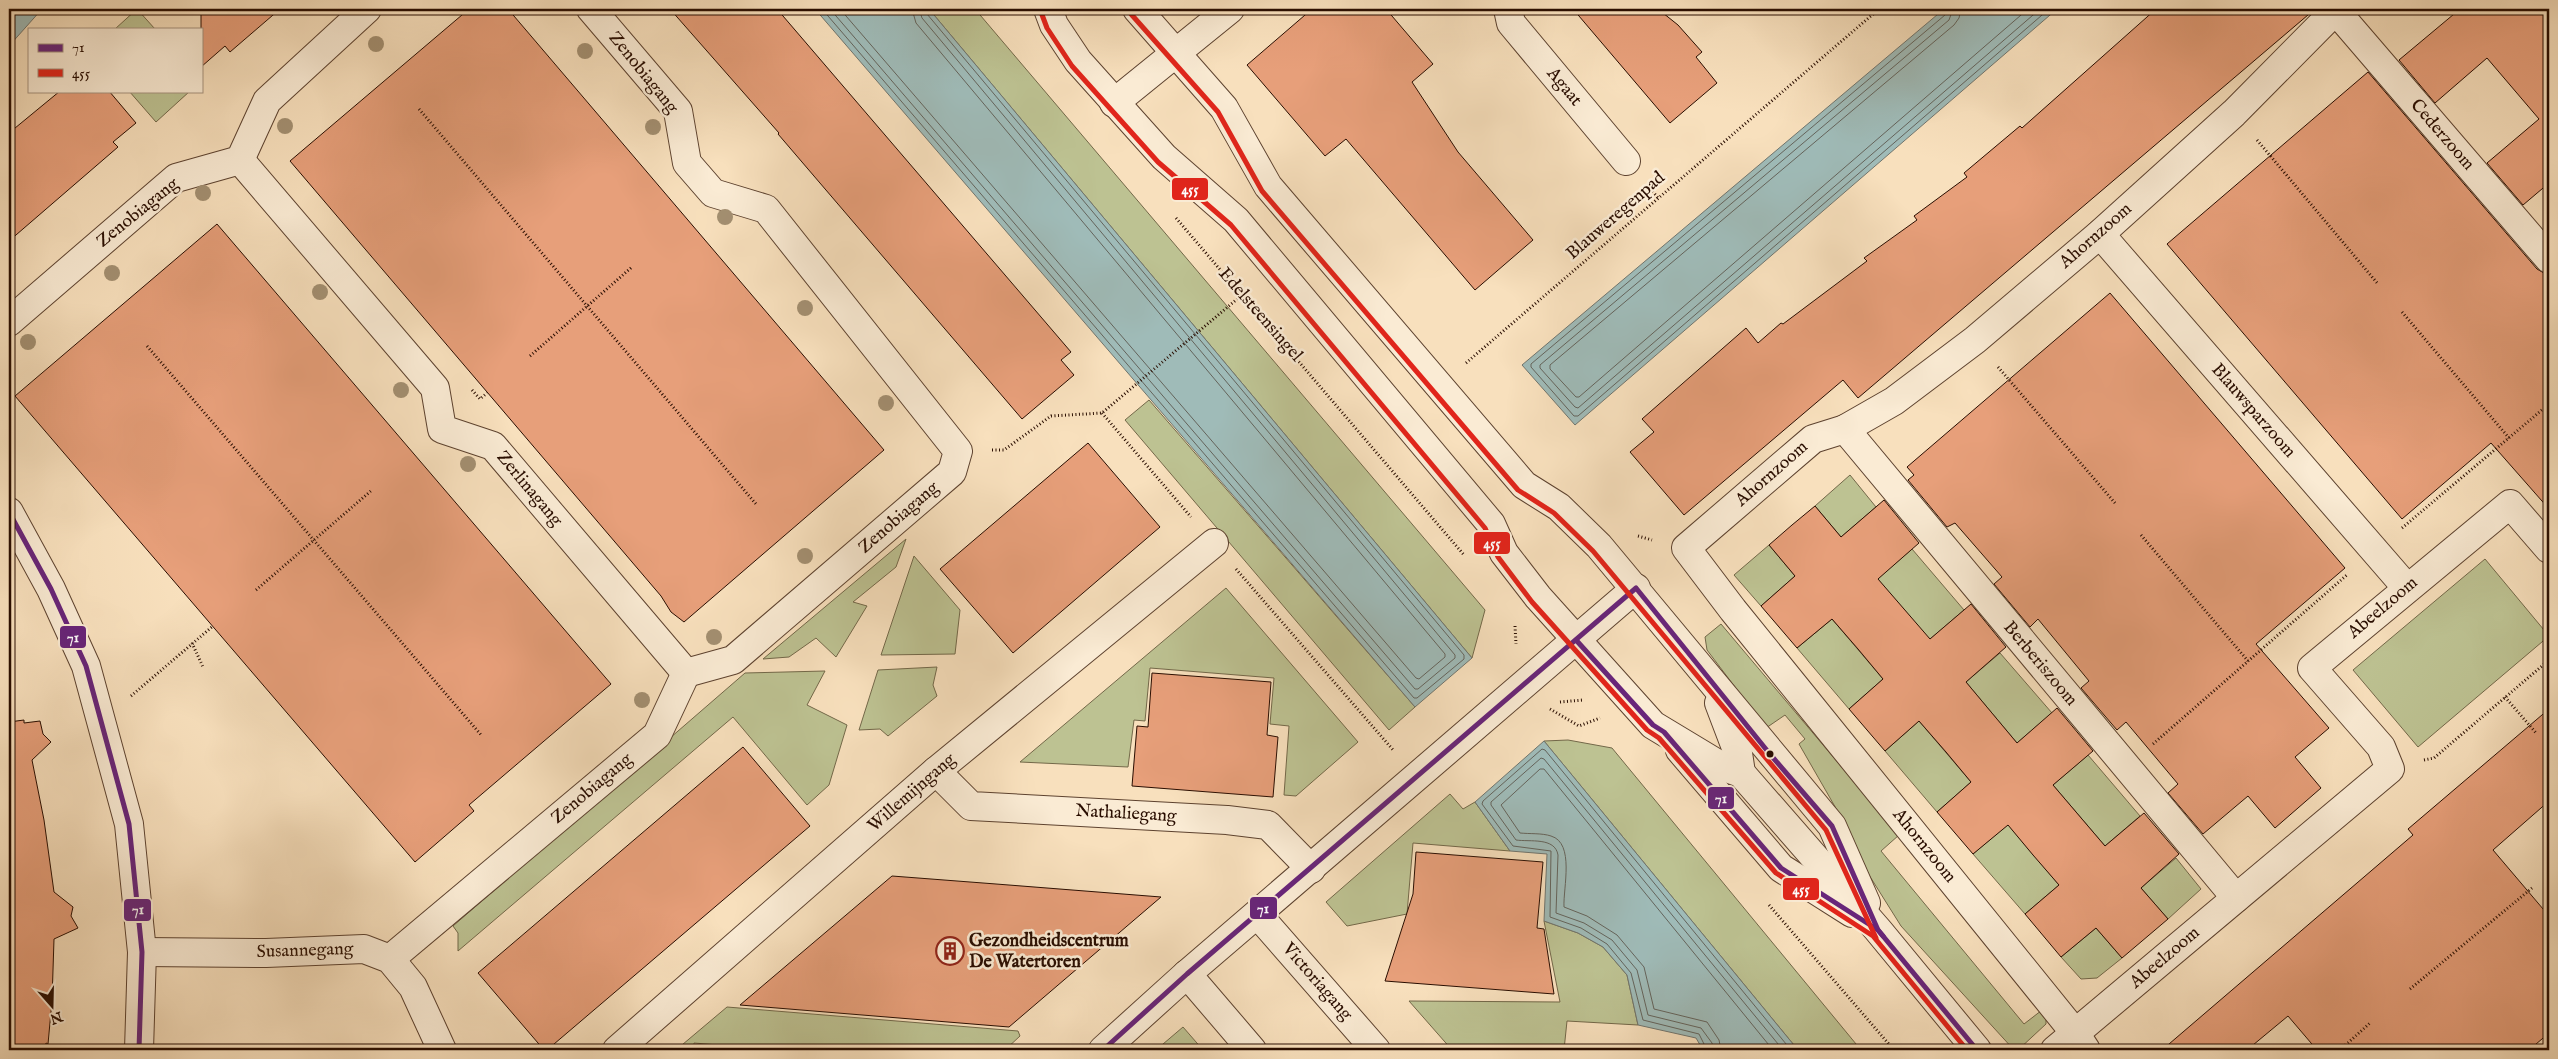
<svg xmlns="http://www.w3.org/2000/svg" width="2558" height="1059" font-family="'IM FELL English',serif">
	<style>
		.green { fill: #bdc292; stroke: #736849 }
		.water { fill: #9fbbb8; stroke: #70756e }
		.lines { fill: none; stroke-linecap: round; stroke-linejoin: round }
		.shore { stroke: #64645c; stroke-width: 1 }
		.building { fill: #e79f7a; stroke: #290d00 }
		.minor-casing { stroke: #5d422f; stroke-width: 30 }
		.path { stroke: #290d00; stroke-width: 3; stroke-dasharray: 1 2.5; stroke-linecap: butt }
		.minor { stroke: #faebd4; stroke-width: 28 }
		.bus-1-casing { stroke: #faebd4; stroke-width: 9 }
		.bus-2-casing { stroke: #faebd4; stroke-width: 9 }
		.bus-1 { stroke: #68257a; stroke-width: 5 }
		.bus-2 { stroke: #e1251b; stroke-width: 5 }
		.tree { fill: #a38f71 }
		.bus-dot { fill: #290d00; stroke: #faebd4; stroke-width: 2 }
		.labels { text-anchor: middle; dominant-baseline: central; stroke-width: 5; stroke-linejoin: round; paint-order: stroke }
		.street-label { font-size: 18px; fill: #290d00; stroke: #faebd4 }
		.poi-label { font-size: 18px; font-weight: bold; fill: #290d00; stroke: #faebd4; text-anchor: start }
		.line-badge { stroke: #faebd4; stroke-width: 2 }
		.badge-label { font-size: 14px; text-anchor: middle; font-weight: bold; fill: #fff }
	</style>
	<rect width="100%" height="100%" fill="#f8e0bd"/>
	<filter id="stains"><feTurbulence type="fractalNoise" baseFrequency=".004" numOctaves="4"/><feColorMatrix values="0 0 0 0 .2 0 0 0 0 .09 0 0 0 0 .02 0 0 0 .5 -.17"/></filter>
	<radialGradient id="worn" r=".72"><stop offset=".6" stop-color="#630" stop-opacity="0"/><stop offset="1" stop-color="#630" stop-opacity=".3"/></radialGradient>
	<g class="green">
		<path d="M137,9l18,20h-40z"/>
		<path d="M929,9h46l510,601 -13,48z"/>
		<path d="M129,91h61l-34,31z"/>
		<path d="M1149,400l266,307 -26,23 -264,-310z"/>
		<path d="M1850,475l26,32 -35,30 -26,-31z"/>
		<path d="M906,539l-10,28 -43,35 14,4 -31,51 -20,-19 -27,19 -26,2z"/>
		<path d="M1769,545l26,31 -34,30 -27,-31z"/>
		<path d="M1912,549l52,61 -35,30 -52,-61z"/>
		<path d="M914,556l46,54 -5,44 -74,1z"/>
		<path d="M2485,559l64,77 -131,111 -65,-77z"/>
		<path d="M1226,588l132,154 -62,54 -12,-1 5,-69 -19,-2 4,-46 -124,-10 -5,53 -11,-1 -6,47 -108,-5z"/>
		<path d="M1832,619l51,60 -34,30 -52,-61z"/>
		<path d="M1721,624l178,211 -18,16 143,173 22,-17v17l-28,26h-4l-113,-124 -32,-51 -20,-44 -50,-87 6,-5 -20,-24 -19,13 -59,-78 -2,-13z"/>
		<path d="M2000,653l52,60 -35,30 -51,-61z"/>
		<path d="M937,667l-4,18 4,11 -49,40 -8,-7 -21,1 19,-60z"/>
		<path d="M825,671l-18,34 40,20 -18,60 -22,20 -74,-88 -275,234v-18l-5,-7 292,-253z"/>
		<path d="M1919,721l52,61 -34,30 -52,-61z"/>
		<path d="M1568,740l44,8 249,302h-63l-254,-309z"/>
		<path d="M2088,755l52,61 -35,30 -52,-61z"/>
		<path d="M1450,794l13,15 12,-7 35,49 -97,-8 -6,71 -60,12 -21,-24z"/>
		<path d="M2008,824l51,61 -34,29 -52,-60z"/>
		<path d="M2176,858l25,31 -33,30 -27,-31z"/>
		<path d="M1544,921l34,12 25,14 24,28 11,50 -71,-4 -3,29h-112l-43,-49 151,1z"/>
		<path d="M2096,928l26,30 -25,20 -16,1 -20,-22z"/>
		<path d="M727,1007l291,24 2,5 -15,14h-226l-85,-7v7h-18z"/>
		<path d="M1183,1027l20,23h-47z"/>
	</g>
	<g class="water">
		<path d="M9,9h33l-33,37z"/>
		<path d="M815,9h114l543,649 -57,49z"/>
		<path d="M1944,9h113l-482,416 -53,-60z"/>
		<path d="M1544,741l254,309h-95l-7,-12 -58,-13 -11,-50 -24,-28 -25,-14 -34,-12 3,-67 -37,-3 -35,-49z"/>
	</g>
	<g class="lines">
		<g class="shore">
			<path d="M822,9l592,689h3l47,-39v-4l-537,-641 -2,-5"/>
			<path d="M830,9l585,680h3l37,-31v-3l-533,-637 -3,-9"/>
			<path d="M840,9l576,669 3,1 26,-22v-3l-529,-631 -4,-14"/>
			<path d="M1947,9l-2,6 -414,349v3l43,49h4l471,-407"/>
			<path d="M1953,9l-4,11 -409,345v3l35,39 3,1 462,-399"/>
			<path d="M1961,9l-2,9 -5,7 -404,340v4l26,28h3l449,-388"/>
			<path d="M1707,1050l-8,-16 -56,-14 -12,-47 -24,-29 -26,-16 -31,-11 1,-66 -38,-5 -31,-42 1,-3 59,-52 3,1 246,300"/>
			<path d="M1714,1050l-2,-7 -11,-15 -53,-13 -11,-45 -25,-30 -28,-17 -28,-10 2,-58c-3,-18 -28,-13 -42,-15l-25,-35v-3l50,-44 3,1 239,291"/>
			<path d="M1721,1050l-2,-10 -12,-18 -53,-13 -10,-42 -27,-32 -30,-19 -23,-9c-1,-19 11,-64 -13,-71 -9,-3 -21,-2 -31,-3l-19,-28 39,-36h4l229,281"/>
		</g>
	</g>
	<g class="building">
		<path d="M201,9h79l-50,43 -5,-6 -24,21z"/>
		<path d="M469,9h39l376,441 -200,172 -13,-10 -10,-16 -371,-435z"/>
		<path d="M670,9h107l294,343 -10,8 13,15 -52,44 -244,-285 1,-1z"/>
		<path d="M1312,9h74l47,55 -21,18 46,70 75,88 -58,50 -129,-151 -21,17 -78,-91z"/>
		<path d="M1573,9h85l20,16 24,27 -6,5 21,26 -47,40z"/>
		<path d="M2156,9h159l-457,389 -15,-18 -159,135 -54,-63 24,-20 -12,-13 104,-91 12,15 23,-20 2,1 84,-63 -3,-3 53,-38 -3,-4 53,-39 -3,-4 56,-47 2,2z"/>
		<path d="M2460,9h89v174l-26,22 -36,-42 52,-44 -52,-61 -52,45 -36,-43z"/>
		<path d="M2368,72l169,197 12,7v233l-58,-66 -89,76 -235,-275z"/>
		<path d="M60,91h49l27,32 -23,19 5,5 -109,94v-108z"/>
		<path d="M217,224l394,460 -142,121 5,6 -59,51 -400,-466z"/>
		<path d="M2110,293l235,275 -89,76 73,84 -34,29 26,31 -46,40 -27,-32 -45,38 -35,-41 10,-9 -52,-62 -9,8 -36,-42 8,-7 -51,-62 -8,8 -36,-43 8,-7 -47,-54 -8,4 -39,-47 6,-5 -7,-8z"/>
		<path d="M1088,443l72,84 -147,126 -73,-84z"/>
		<path d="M1884,500l35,43 -41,36 52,60 41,-35 35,43 -40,35 51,61 40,-35 36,43 -40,34 52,61 39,-33 35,41 -38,34 27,31 -46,39 -26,-30 -35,29 -36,-43 34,-29 -26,-30 -25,-30 -35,29 -36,-42 34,-30 -25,-30 -27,-31 -34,30 -36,-42 34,-30 -25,-30 -26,-30 -35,29 -36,-42 34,-30 -26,-31 23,-20 23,-19 26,31z"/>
		<path d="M1152,673l119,9 -4,53 11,2 -5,60 -141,-11 5,-60 11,1z"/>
		<path d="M2549,709v92l-56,49 56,66v117l-20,17h-212l-29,-34 -41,34h-85l251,-215 -5,-6z"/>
		<path d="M24,720v3l16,-2 3,13 8,8 -19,18 12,60 10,72 19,15 -2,9 7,12 -24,11 -2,62 -4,43 -2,-1 -2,7h-35v-328z"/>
		<path d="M743,747l67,79 -263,224h-3l-66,-77z"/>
		<path d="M1416,852l127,10 -6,66 7,1 10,65 -169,-13 28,-87z"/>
		<path d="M892,876l104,8 165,13 -152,130 -269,-22z"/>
	</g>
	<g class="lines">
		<defs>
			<g id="minor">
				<path d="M591,9l87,102 9,52 26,30 53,16 192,242 -6,21 -219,188 -47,13"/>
				<path d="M1048,9l6,16 24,36 86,96 72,63 255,304 13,29 34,44 115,128 68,41 20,7 137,157 99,120"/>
				<path d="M1137,9l87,99 44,78 256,299 35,22 40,39 233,280 34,77"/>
				<path d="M1508,9l3,14 115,138"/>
				<path d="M2336,11l213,248"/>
				<path d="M1114,103l116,-94"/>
				<path d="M240,160l195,228 7,41 51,17 193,227"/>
				<path d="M2100,234l307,354"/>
				<path d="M9,322l167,-144 64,-18 27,-59 100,-92"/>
				<path d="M1845,429l391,469"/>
				<path d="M9,512l42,77 35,77 43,158 13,128 -3,98"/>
				<path d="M1719,703l19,50 3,20"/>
				<path d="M1680,750l101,118 71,45"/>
				<path d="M936,771l35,35 256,14 41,5 43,44"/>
				<path d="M1258,915l118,135"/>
				<path d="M142,952l124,1 98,-4 26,10 23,28 29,63"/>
				<path d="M390,959l267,-224 29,-62"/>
				<path d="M1187,974l65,76"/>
				<path d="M617,1050l319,-279 278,-228"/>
				<path d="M1103,1050l84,-76 449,-386"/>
				<path d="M2055,1050l335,-281 -9,-22 -69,-79 198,-164 39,45"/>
				<path d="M2086,1050l-11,-17 -342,-423 -47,-62 127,-109 32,-10 49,-28 81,-61 125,-106 134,-121 103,-104"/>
			</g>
		</defs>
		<use href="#minor" class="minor-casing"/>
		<g class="path">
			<path d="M419,109l337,395"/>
			<path d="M2257,140l121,144"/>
			<path d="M1648,186l10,12"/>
			<path d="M1176,218l288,337"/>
			<path d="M2402,312l107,126"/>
			<path d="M147,346l335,390"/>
			<path d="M530,356l102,-89"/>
			<path d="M1466,363l413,-354"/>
			<path d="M1998,367l117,136"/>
			<path d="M472,390l8,9 7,-6"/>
			<path d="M1102,413l89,104"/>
			<path d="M992,450h12l47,-34 51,-3 141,-119"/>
			<path d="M2402,528l147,-124"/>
			<path d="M2141,535l107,126"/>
			<path d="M1638,536l14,4"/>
			<path d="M1236,569l158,182"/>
			<path d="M256,590l116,-100"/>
			<path d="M1515,626l1,18"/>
			<path d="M192,643l11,24"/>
			<path d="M131,696l82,-70"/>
			<path d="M2505,697l32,37"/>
			<path d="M1560,702l23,-2"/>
			<path d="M1550,709l29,17 21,-8"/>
			<path d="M2153,744l195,-170"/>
			<path d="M2424,760l10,-2 115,-98"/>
			<path d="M1769,905l125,145"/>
			<path d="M2410,989l122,-101"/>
			<path d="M2340,1050l30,-27"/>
		</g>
		<use href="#minor" class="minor"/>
		<defs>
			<g id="bus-1">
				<path d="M9,512l42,77 35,77 43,158 13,128 -3,98"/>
				<path d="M1576,640l77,85 11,7 117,136 97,62 5,6"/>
				<path d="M1103,1050l84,-76 449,-386 133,165 63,73 46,104 99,120"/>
			</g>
			<g id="bus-2">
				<path d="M1041,12l6,16 25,38 86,96 73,63 254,303 13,29 34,45 115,128 12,8 117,135 97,63 94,114"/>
				<path d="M1131,14l87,98 44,79 256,299 36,23 39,38 233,279 50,108"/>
			</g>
		</defs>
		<use href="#bus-1" class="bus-1-casing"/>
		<use href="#bus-2" class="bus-2-casing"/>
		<use href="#bus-1" class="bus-1"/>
		<use href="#bus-2" class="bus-2"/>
	</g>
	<g class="tree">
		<circle cx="376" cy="44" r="8"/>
		<circle cx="585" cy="51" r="8"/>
		<circle cx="285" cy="126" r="8"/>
		<circle cx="653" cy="127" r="8"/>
		<circle cx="203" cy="193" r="8"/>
		<circle cx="725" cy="217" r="8"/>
		<circle cx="112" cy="273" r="8"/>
		<circle cx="320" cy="292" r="8"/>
		<circle cx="805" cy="308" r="8"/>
		<circle cx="28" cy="342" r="8"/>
		<circle cx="401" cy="390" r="8"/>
		<circle cx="886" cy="403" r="8"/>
		<circle cx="468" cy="464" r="8"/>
		<circle cx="805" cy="556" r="8"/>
		<circle cx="714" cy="637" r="8"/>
		<circle cx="642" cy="700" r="8"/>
	</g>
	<defs>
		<symbol id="building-ring" viewBox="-11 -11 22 22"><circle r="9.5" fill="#faebd4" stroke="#8f2418" stroke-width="1.5"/><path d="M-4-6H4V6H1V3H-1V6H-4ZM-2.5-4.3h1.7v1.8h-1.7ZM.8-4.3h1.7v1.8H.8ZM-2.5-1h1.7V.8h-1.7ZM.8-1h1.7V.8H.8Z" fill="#8f2418"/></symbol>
	</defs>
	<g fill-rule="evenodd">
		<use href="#building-ring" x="934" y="935" width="32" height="32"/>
	</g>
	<circle class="bus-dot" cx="1770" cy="754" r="4.5"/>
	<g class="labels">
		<g class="street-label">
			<text transform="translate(643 73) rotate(51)">Zenobiagang</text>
			<text transform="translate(1564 87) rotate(50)">Agaat</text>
			<text transform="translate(2442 135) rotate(49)">Cederzoom</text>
			<text transform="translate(138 213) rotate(-39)">Zenobiagang</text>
			<text transform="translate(1616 216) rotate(-41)">Blauweregenpad</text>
			<text transform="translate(2096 236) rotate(-41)">Ahornzoom</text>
			<text transform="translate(1260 315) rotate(49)">Edelsteensingel</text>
			<text transform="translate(2253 411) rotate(49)">Blauwsparzoom</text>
			<text transform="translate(1772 474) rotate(-41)">Ahornzoom</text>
			<text transform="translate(529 489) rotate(50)">Zerlinagang</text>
			<text transform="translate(899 518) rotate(-41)">Zenobiagang</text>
			<text transform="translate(2383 608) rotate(-40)">Abeelzoom</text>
			<text transform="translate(2040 664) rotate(50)">Berberiszoom</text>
			<text transform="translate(592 789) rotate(-40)">Zenobiagang</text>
			<text transform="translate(912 793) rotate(-41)">Willemijngang</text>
			<text transform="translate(1126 814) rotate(3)">Nathaliegang</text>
			<text transform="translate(1924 846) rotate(51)">Ahornzoom</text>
			<text transform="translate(305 951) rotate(-2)">Susannegang</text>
			<text transform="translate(2165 958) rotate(-40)">Abeelzoom</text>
			<text transform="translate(1317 982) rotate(49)">Victoriagang</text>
		</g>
		<g class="poi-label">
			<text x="969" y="941">Gezondheidscentrum<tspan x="969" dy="21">De Watertoren</tspan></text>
		</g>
	</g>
	<g class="line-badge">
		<rect x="1171" y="177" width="38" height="24" rx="5" fill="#e1251b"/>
		<rect x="1473" y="531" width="38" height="24" rx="5" fill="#e1251b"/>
		<rect x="59" y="625" width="28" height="24" rx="5" fill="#68257a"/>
		<rect x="1707" y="786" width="28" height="24" rx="5" fill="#68257a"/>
		<rect x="1782" y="877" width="38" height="24" rx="5" fill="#e1251b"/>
		<rect x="1249" y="896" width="29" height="24" rx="5" fill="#68257a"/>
		<rect x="123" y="898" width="29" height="24" rx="5" fill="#68257a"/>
	</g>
	<g class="badge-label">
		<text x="1190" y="194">455</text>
		<text x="1492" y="548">455</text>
		<text x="73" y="642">71</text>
		<text x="1721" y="803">71</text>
		<text x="1801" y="894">455</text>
		<text x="1263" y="913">71</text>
		<text x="138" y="914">71</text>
	</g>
	<rect width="2558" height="1059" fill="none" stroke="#f8e0bd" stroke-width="30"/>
	<rect x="10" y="10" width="2538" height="1039" fill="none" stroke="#290d00" stroke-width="2.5"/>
	<rect x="15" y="15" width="2528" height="1029" fill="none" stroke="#290d00"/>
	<rect x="28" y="28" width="175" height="65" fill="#faebd4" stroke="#a6927f"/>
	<rect x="38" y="44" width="25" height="8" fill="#68257a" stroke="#a6927f"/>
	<text x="72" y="52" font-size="15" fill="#290d00">71</text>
	<rect x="38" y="69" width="25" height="8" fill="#e1251b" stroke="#a6927f"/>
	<text x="72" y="78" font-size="15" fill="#290d00">455</text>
	<g transform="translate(52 1006) rotate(160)" stroke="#faebd4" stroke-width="4" paint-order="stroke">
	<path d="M0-4L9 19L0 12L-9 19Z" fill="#290d00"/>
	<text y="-8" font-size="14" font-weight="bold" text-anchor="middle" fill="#290d00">N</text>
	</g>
	<rect width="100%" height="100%" filter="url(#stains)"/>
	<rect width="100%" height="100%" fill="url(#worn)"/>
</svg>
